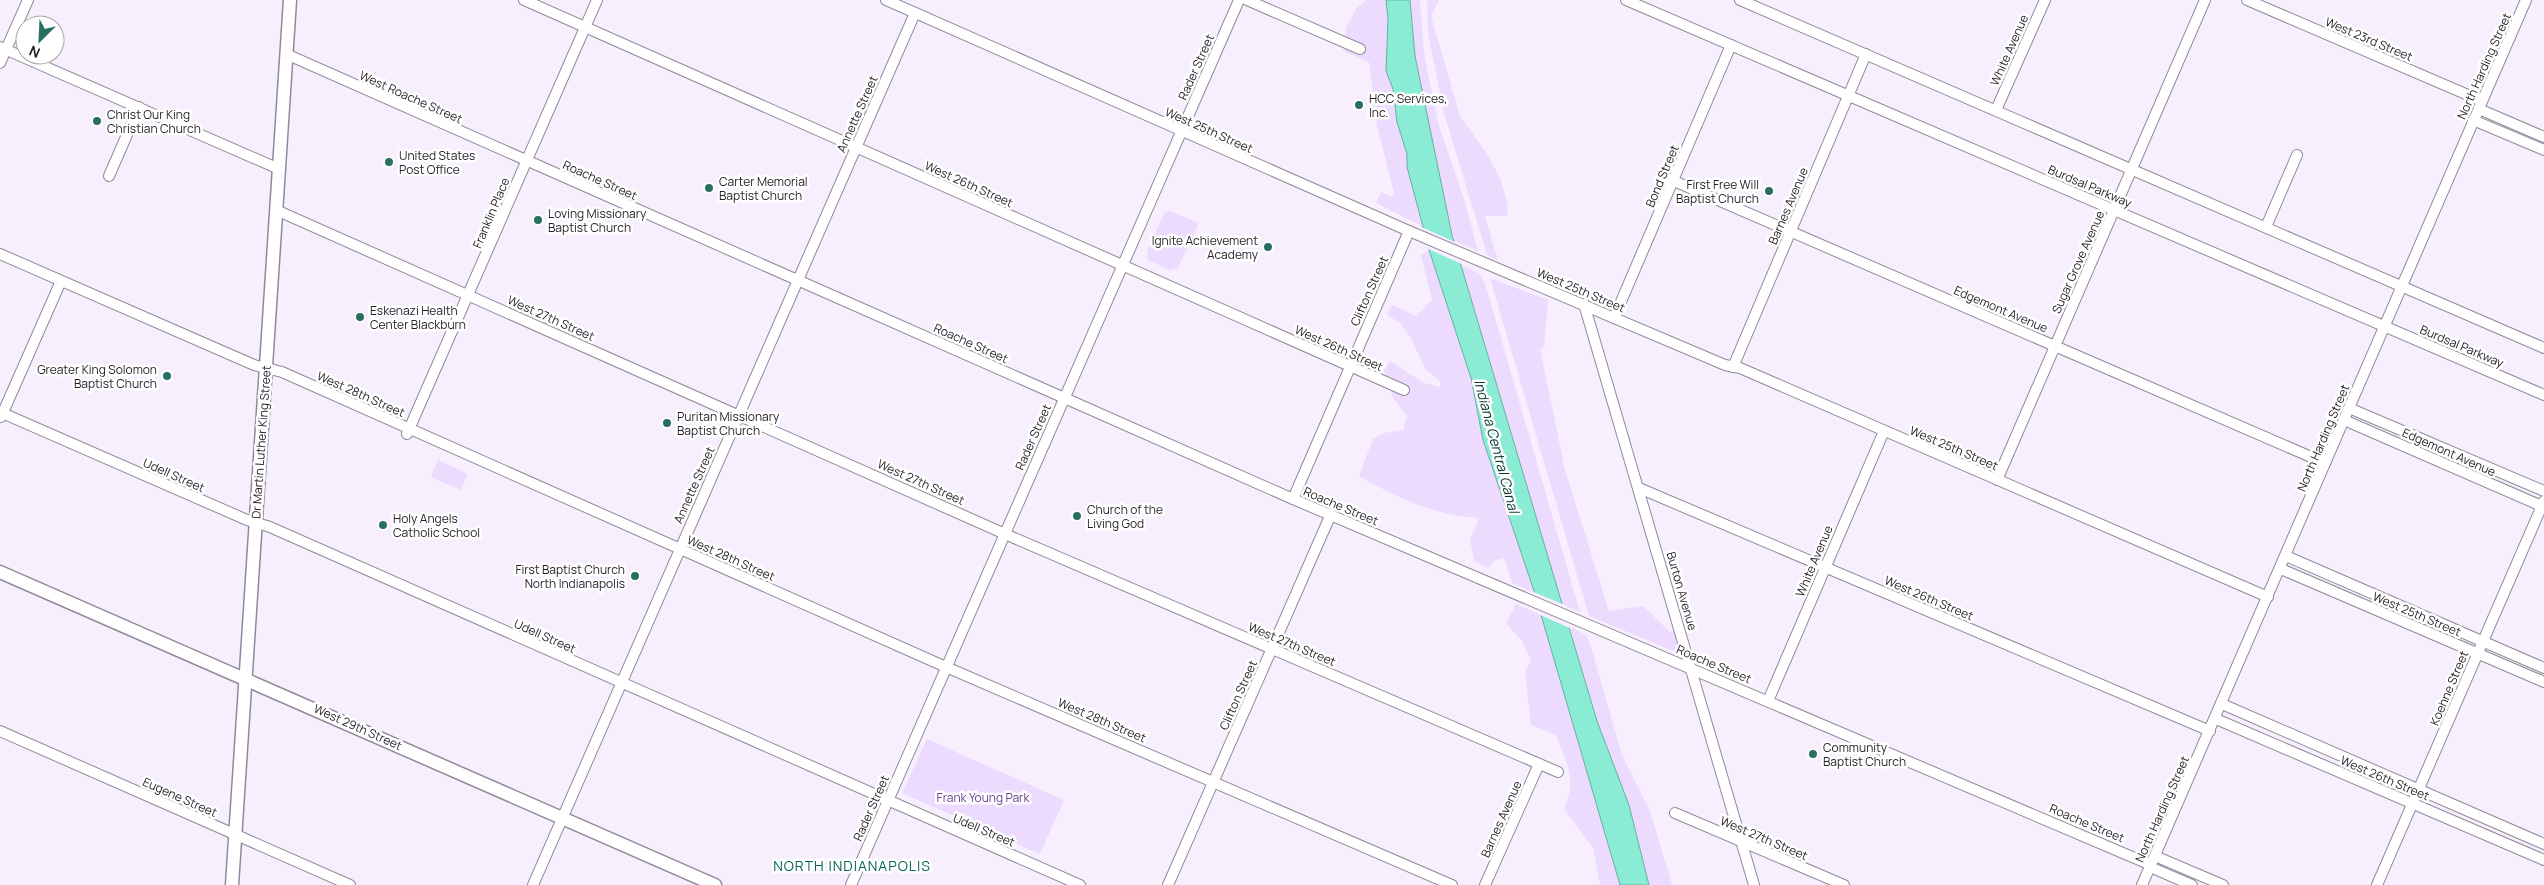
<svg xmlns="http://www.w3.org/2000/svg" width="2544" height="885" font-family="Manrope,sans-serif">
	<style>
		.green { fill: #eddbff }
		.water { fill: #8aecd5; stroke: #6aaea0 }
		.pier { fill: #f7effe }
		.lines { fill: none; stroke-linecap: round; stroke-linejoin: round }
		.minor-casing { stroke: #918999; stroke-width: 12 }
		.major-casing { stroke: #918999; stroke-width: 15 }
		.minor { stroke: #fff; stroke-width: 10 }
		.major { stroke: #fff; stroke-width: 12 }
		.poi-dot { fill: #2a6e60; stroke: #fff; stroke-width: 2 }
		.labels { text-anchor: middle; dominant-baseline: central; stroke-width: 5; stroke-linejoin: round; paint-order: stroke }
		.street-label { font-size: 12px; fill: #211e25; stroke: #fff }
		.poi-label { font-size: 12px; fill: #211e25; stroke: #fff; text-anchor: start }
		.park-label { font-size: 12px; fill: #6b3f8d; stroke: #fff }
		.water-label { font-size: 14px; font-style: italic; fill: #06362d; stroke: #fff }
		.neighbourhood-label { font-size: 14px; letter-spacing: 1px; fill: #096354; stroke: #fff }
	</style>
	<rect width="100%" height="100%" fill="#f7effe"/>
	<g class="green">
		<path d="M1366,0h20l2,19 -2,52 7,18 4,33 10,32v13l15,59 -46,-23 5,-11 11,5 2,-4 -17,-68 -8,-63 -24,-10 1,-24 10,-19z"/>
		<path d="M1410,0h10l4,54 15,72 25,73 14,52 -25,-11 -1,-5 -37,-179z"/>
		<path d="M1427,0h12l-8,16 29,100 27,38 13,24 7,24 1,14h-23l13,45 -11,-6 -43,-142 -16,-80z"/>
		<path d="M1171,211l28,12 -21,45 -9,2 -21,-10 -1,-8 17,-39z"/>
		<path d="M1429,250l42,128 12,62 51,152 -22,-9 -8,-25 -9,2 -7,8 -14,-7 -4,-21 9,-22c-45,-3 -82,-20 -120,-42l14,-37 11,-6 19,-3 4,-14 -14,-18 -9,-28 6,-9 34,22 16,4 1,-5 -16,-13 -14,-31 -11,-15 -13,-8 5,-10 24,11 16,-16 -11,-45z"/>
		<path d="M1461,264l19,10 5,9 95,329 -18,-8z"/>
		<path d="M1490,278l58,22 -4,47 -4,1 25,122 44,141 34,-5 27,26 6,-1 4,17 -2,5 -89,-37z"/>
		<path d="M438,460l30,14 -7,16 -30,-13z"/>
		<path d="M1516,604l25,11 79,270h-20l-7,-37 -29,-39c13,-29 3,-46 -8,-74l-25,-10 -6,-54 6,-10 -9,-20 -16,-18z"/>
		<path d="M1570,627l16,8 4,8 32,112 28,56 22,74h-23l-20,-80 -32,-84z"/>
		<path d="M927,739l137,61 -24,54 -138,-61z"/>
	</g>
	<path class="water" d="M1386,0h24l5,56 37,179 145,486 32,84 20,80h-29l-86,-294 -51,-151 -12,-62 -41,-125 -23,-86v-13l-10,-32 -4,-33 -7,-18 2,-52z"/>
	<g class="pier">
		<path d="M1419,226l38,17 7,22 -38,-17z"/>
		<path d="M1531,591l34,14 7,24 -34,-15z"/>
	</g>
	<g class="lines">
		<defs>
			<g id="minor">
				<path d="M524,0l880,390"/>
				<path d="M886,0l523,231 316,134 15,3 528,229"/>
				<path d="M1247,0l113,49"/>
				<path d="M1626,0l918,395"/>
				<path d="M1740,0l804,348"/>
				<path d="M2247,0l235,101"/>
				<path d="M0,47l279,122"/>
				<path d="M286,54l1007,445 858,366"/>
				<path d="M0,63l28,-63"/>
				<path d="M2479,109l65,28"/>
				<path d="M1996,110l49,-110"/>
				<path d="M2473,120l71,30"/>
				<path d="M109,176l30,-69"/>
				<path d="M1667,178l658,285"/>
				<path d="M276,210l729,324 553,238"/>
				<path d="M2266,227l31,-72"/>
				<path d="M0,254l254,111 28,7 664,295 506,218"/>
				<path d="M1584,304l170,581"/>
				<path d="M1614,318l117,-273"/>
				<path d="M1733,367l133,-313"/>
				<path d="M2349,408l195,83"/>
				<path d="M0,412l247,108 23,7 810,358"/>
				<path d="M1,417l60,-136"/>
				<path d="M2344,420l200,87"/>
				<path d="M407,434l190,-434"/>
				<path d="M1997,480l208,-480"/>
				<path d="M1639,488l571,243"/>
				<path d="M1293,499l116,-268"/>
				<path d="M2286,556l258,112"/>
				<path d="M2281,569l263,113"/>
				<path d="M1768,701l116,-270"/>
				<path d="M2222,704l322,140"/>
				<path d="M2216,719l328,141"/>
				<path d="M0,731l350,154"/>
				<path d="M1675,813l169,72"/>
				<path d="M2155,856l68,29"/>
				<path d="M2150,867l42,18"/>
				<path d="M533,885l382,-872"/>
				<path d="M851,885l388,-885"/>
				<path d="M1168,885l163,-371"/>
				<path d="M1485,885l54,-121"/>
				<path d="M2142,885l384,-885"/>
				<path d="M2377,885l167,-384"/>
			</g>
			<g id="major">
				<path d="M0,572l715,313"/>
				<path d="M232,885l58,-885"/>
			</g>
		</defs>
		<use href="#minor" class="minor-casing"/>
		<use href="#major" class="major-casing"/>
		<use href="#minor" class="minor"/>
		<use href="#major" class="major"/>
	</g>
	<g class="poi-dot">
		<circle cx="1359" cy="105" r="5"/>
		<circle cx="97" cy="121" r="5"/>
		<circle cx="389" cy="162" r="5"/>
		<circle cx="709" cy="188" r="5"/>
		<circle cx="1769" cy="191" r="5"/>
		<circle cx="538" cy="220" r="5"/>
		<circle cx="1268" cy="247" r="5"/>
		<circle cx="360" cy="317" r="5"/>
		<circle cx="167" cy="376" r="5"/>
		<circle cx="667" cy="423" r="5"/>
		<circle cx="1077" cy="516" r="5"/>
		<circle cx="383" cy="525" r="5"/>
		<circle cx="635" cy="576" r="5"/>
		<circle cx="1813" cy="754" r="5"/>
	</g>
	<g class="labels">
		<g class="street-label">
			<text transform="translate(2369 39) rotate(23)">West 23rd Street</text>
			<text transform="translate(2009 50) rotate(-66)">White Avenue</text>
			<text transform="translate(2484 66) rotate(-66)">North Harding Street</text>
			<text transform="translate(1196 67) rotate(-66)">Rader Street</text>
			<text transform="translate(411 97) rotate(24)">West Roache Street</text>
			<text transform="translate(857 114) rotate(-66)">Annette Street</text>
			<text transform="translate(1209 130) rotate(24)">West 25th Street</text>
			<text transform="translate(1662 176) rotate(-67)">Bond Street</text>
			<text transform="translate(600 180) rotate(24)">Roache Street</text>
			<text transform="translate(969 184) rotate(24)">West 26th Street</text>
			<text transform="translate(2090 186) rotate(23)">Burdsal Parkway</text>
			<text transform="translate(1788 206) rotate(-67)">Barnes Avenue</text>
			<text transform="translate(491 213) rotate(-67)">Franklin Place</text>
			<text transform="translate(2078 262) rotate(-66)">Sugar Grove Avenue</text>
			<text transform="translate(1581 290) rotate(23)">West 25th Street</text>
			<text transform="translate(1369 291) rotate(-66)">Clifton Street</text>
			<text transform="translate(2001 309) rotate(23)">Edgemont Avenue</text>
			<text transform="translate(551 318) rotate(24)">West 27th Street</text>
			<text transform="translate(971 343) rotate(24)">Roache Street</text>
			<text transform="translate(2462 346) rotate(23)">Burdsal Parkway</text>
			<text transform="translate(1339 348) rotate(24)">West 26th Street</text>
			<text transform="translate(361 394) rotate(24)">West 28th Street</text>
			<text transform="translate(1033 437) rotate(-66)">Rader Street</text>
			<text transform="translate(2323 438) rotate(-67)">North Harding Street</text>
			<text transform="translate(261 442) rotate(-86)">Dr Martin Luther King Street</text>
			<text transform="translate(1954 448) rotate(23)">West 25th Street</text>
			<text transform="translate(2449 452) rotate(24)">Edgemont Avenue</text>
			<text transform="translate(174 475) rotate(24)">Udell Street</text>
			<text transform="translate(921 482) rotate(24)">West 27th Street</text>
			<text transform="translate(694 485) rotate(-66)">Annette Street</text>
			<text transform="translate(1341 506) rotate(23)">Roache Street</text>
			<text transform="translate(731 558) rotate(24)">West 28th Street</text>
			<text transform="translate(1814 561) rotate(-67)">White Avenue</text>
			<text transform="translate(1682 591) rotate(74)">Burton Avenue</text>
			<text transform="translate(1929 598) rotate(23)">West 26th Street</text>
			<text transform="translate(2417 614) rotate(23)">West 25th Street</text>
			<text transform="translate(545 636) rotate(24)">Udell Street</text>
			<text transform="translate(1292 644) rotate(23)">West 27th Street</text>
			<text transform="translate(1714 664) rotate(23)">Roache Street</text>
			<text transform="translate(2449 688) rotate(-67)">Koehne Street</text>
			<text transform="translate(1238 695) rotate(-66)">Clifton Street</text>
			<text transform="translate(1102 720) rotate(23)">West 28th Street</text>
			<text transform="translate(358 727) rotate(24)">West 29th Street</text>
			<text transform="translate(2385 778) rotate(23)">West 26th Street</text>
			<text transform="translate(180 797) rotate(24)">Eugene Street</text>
			<text transform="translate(871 808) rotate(-66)">Rader Street</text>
			<text transform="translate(2162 809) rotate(-66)">North Harding Street</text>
			<text transform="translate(1501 819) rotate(-66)">Barnes Avenue</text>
			<text transform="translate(2087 823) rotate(23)">Roache Street</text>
			<text transform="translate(984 830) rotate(23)">Udell Street</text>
			<text transform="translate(1764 838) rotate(23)">West 27th Street</text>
		</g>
		<g class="poi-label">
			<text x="1369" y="98">HCC Services,<tspan x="1369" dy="14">Inc.</tspan></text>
			<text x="107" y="114">Christ Our King<tspan x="107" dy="14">Christian Church</tspan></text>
			<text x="399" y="155">United States<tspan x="399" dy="14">Post Office</tspan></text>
			<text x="719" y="181">Carter Memorial<tspan x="719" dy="14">Baptist Church</tspan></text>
			<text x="1759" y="184" text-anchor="end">First Free Will<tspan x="1759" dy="14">Baptist Church</tspan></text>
			<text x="548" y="213">Loving Missionary<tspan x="548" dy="14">Baptist Church</tspan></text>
			<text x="1258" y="240" text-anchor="end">Ignite Achievement<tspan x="1258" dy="14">Academy</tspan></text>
			<text x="370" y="310">Eskenazi Health<tspan x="370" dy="14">Center Blackburn</tspan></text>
			<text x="157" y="369" text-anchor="end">Greater King Solomon<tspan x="157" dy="14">Baptist Church</tspan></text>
			<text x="677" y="416">Puritan Missionary<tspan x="677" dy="14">Baptist Church</tspan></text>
			<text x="1087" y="509">Church of the<tspan x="1087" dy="14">Living God</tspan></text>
			<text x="393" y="518">Holy Angels<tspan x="393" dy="14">Catholic School</tspan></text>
			<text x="625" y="569" text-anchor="end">First Baptist Church<tspan x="625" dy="14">North Indianapolis</tspan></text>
			<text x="1823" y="747">Community<tspan x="1823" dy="14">Baptist Church</tspan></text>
		</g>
		<g class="park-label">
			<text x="983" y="797">Frank Young Park</text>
		</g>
		<g class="water-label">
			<text transform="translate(1497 446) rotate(75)">Indiana Central Canal</text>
		</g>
		<g class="neighbourhood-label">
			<text x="852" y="865">NORTH INDIANAPOLIS</text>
		</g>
	</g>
	<g transform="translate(40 40) rotate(204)"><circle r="24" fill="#ffffff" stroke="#a6a5a8"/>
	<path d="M0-4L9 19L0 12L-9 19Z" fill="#2a6e60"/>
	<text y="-8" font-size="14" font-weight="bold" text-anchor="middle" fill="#211e25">N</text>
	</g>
</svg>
